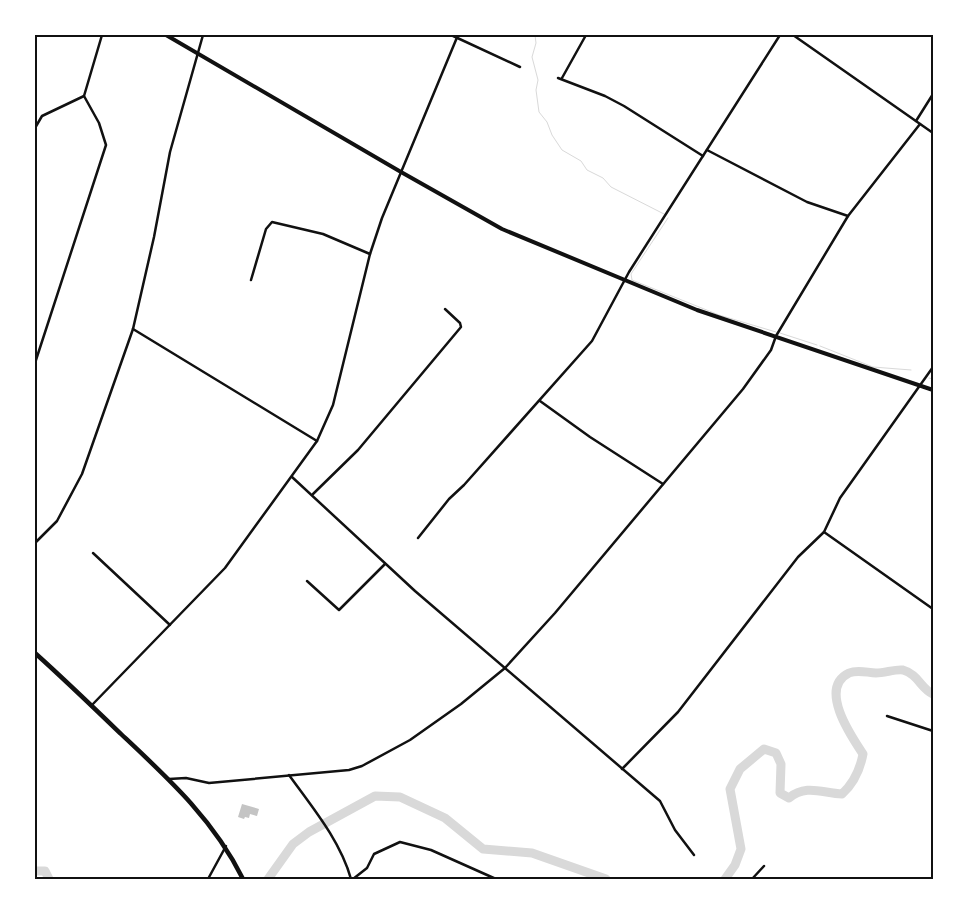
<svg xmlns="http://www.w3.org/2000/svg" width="968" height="914" font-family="'Roboto Condensed',sans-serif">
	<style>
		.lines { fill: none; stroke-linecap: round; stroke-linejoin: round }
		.stream { stroke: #d9d9d9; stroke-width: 1 }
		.river { stroke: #d9d9d9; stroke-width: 9 }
		.building { fill: #c4c4c4 }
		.minor { stroke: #111; stroke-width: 2.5 }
		.secondary { stroke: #111; stroke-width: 4 }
		.trunk { stroke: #111; stroke-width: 4.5 }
		.neatline { fill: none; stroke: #111; stroke-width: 2 }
	</style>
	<rect width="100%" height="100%" fill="#fff"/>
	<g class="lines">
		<g class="stream">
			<path d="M535,35l1,8 -4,14 6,23 -2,10 3,22 8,10 5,13 10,15 19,11 6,9 16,8 8,9 53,27"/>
			<path d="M668,218l-37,56 1,6 87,35 57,17"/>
			<path d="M780,333l37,12"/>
			<path d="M820,346l53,21 38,3"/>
			<path d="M929,378l4,1"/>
		</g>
		<g class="river">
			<path d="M35,871h10l4,8"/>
			<path d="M268,879l25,-35 16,-12 66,-36 25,1 45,21 38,31 49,4 74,26"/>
			<path d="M725,879l10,-14 6,-16 -11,-60 10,-20 24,-20 12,4 5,11 -1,29 9,5c17,-14 33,-5 53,-4 12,-11 18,-24 21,-40 -12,-18 -45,-66 -14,-81 9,-4 19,0 27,0 9,0 19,-4 27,-3 15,4 18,19 30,24"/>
		</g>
	</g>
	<path class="building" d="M242,804l17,5 -2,7 -7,-2 -1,4 -4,-1 -1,2 -6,-2z"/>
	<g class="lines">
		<g class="minor">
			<path d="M451,35l69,32"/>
			<path d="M793,35l140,98"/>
			<path d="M558,78l47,18 19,10 79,50"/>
			<path d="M562,78l24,-43"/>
			<path d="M916,121l17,-27"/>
			<path d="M35,128l7,-12 42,-20"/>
			<path d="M707,150l100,52 41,14"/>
			<path d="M251,280l15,-51 6,-7 51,12 47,20"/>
			<path d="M133,329l184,112"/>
			<path d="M35,363l71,-218 -7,-22 -15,-27 18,-61"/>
			<path d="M540,401l50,36 73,47"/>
			<path d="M292,477l123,114 245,210 15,29 19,25"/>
			<path d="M313,494l45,-44 103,-123 -1,-4 -15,-14"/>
			<path d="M824,532l109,77"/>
			<path d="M418,538l31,-39 15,-14 128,-144 37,-69 151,-237"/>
			<path d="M35,543l22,-22 25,-47 51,-145 21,-92 16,-85 33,-117"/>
			<path d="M93,553l77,72"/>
			<path d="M307,581l32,29 46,-46"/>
			<path d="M91,706l134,-138 92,-127 16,-36 37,-151 12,-36 76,-183"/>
			<path d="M887,716l46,15"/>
			<path d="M622,769l56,-57 120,-155 26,-25 16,-34 93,-131"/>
			<path d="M289,775c23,32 51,65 62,104"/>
			<path d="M169,779l17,-1 23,5 140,-13 13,-4 48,-26 51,-36 44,-36 50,-55 188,-224 28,-39 5,-14 72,-120 72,-92"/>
			<path d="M208,879l18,-33"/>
			<path d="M353,879l14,-11 7,-14 26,-12 31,8 65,29"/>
			<path d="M752,879l12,-13"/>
		</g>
		<path class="secondary" d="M166,35l235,137 101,57 195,81 236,80"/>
		<path class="trunk" d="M35,653c29,26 58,54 86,81 48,45 93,86 122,145"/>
	</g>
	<rect width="968" height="914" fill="none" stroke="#ffffff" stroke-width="72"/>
	<rect x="36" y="36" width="896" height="842" class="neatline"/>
</svg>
